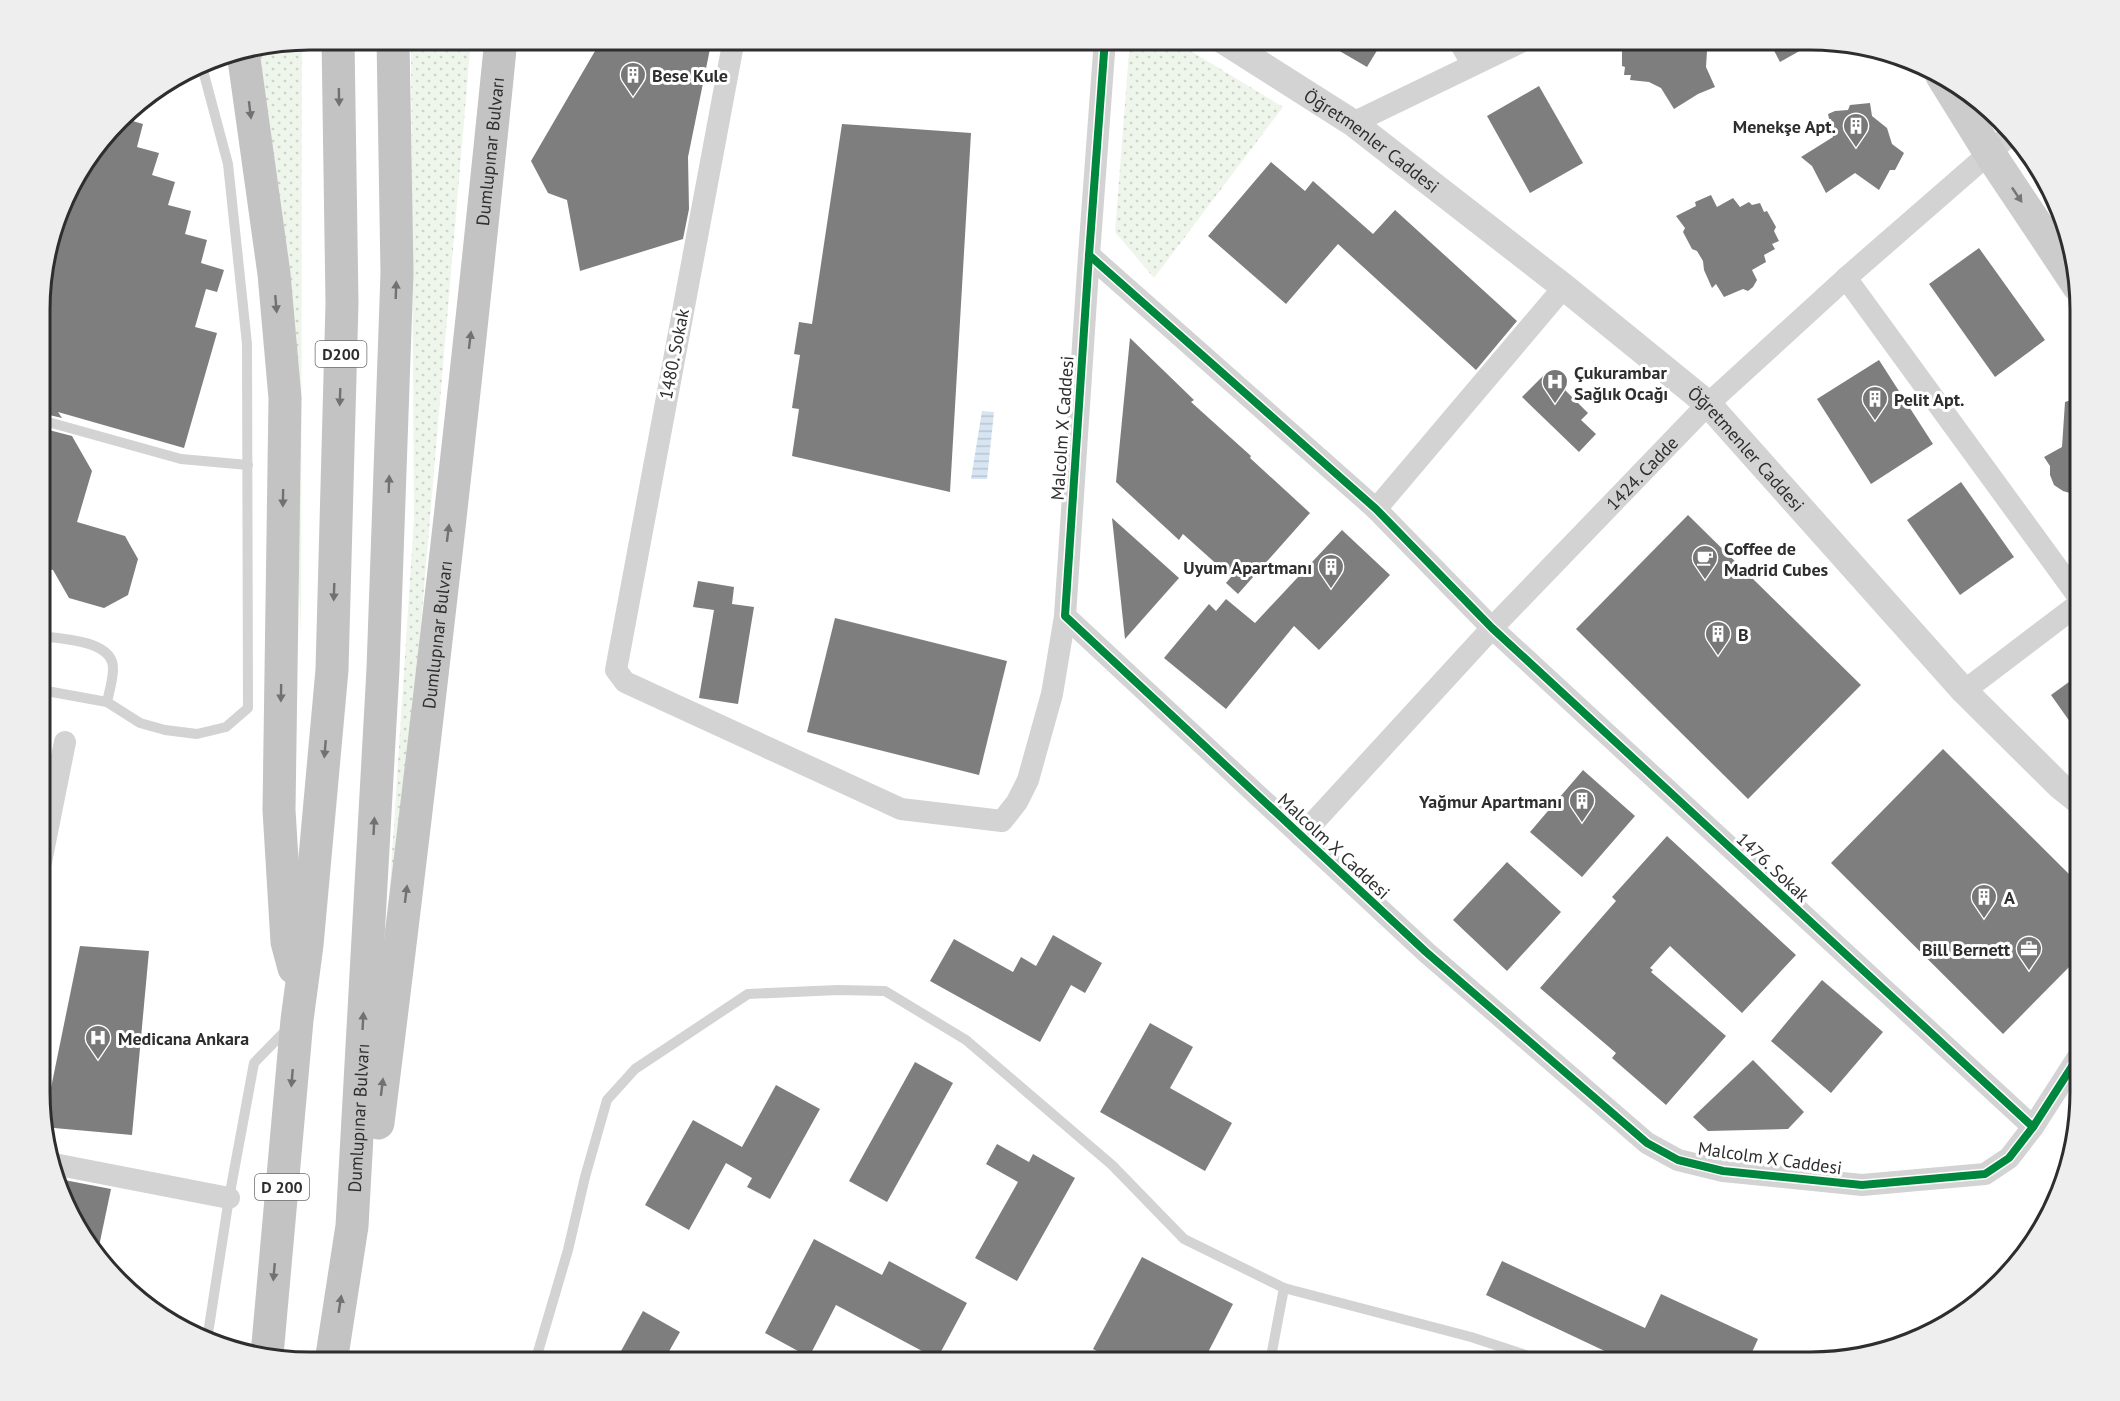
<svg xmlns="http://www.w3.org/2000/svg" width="2120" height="1401" font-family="'PT Sans',sans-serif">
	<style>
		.grass { fill: url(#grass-dots) }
		.water { fill: url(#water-rules) }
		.building { fill: #7e7e7e }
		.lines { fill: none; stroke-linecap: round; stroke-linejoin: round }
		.service { stroke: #d3d3d3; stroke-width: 10 }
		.minor { stroke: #d3d3d3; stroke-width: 22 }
		.tertiary { stroke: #d3d3d3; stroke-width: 27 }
		.secondary { stroke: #ccc; stroke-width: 32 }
		.trunk { stroke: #c3c3c3; stroke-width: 33 }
		.cycleway-casing { stroke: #fff; stroke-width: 11 }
		.cycleway { stroke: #00873e; stroke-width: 8 }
		.oneway { fill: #717171 }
		.oneway2 { fill: #757575 }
		.labels { text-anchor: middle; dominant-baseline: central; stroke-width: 6; stroke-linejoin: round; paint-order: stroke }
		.shield { fill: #fff; stroke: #6d6d6d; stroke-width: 1.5 }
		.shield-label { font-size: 16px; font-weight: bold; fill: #2e2e2e }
		.poi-label { font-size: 18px; font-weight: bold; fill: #2e2e2e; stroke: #fff; text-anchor: start }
		.street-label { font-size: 18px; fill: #2e2e2e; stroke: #fff }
		.rim { fill: none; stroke: #2e2e2e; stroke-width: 3 }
	</style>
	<defs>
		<pattern id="grass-dots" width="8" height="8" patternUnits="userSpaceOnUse" patternTransform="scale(1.5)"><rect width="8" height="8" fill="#eef5eb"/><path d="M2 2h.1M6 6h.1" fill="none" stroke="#ccd2ca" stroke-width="1.8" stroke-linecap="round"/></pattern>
		<pattern id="water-rules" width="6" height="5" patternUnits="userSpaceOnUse" patternTransform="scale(1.5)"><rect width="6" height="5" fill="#d7e4f2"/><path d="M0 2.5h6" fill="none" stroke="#b9c4d0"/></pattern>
	</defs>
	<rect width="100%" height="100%" fill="#fff"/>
	<g class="grass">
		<path d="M411,39h60l-76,888 -8,3 27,-411z"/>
		<path d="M1130,39h41l112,68 -129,171 -39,-46z"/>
		<path d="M302,41l-1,594 -14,-322 -36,-262z"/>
	</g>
	<path class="water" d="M982,411l12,1 -7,67h-16z"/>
	<g class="building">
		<path d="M602,39h110l-24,118 1,52 -6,30 -103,32 -13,-71 -19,-7 -17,-32z"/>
		<path d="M1319,39h65l-17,28z"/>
		<path d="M1626,39h89l-8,12 -1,16 9,20 -17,7 -24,15 -13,-21 -12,-6 -19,-2 1,-5h-7l1,-8 -3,-1v-20z"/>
		<path d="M1768,39h42l9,1 -39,22z"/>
		<path d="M1539,86l44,77 -53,30 -43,-77z"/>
		<path d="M1870,103l2,13 15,12 5,16 12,9 -9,17h-5l-11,20 -24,-17 -29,20 -14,-27 -11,-9 32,-20 -5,-23 7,-3 13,-1 2,-5z"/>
		<path d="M122,118l21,6 -6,23 22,6 -7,22 23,7 -7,23 23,6 -6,23 22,6 -6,23 23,7 -7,22 -11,-3 -11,38 22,6 -33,115 -126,-36 4,6 -21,-5v-138l26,-85z"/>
		<path d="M842,124l129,9 -21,359 -158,-36 7,-47 -7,-1 8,-53 -6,-1 5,-32 13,2z"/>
		<path d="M1271,162l34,29 8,-10 60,53 22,-24 122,111 -41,49 -138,-126 -52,60 -78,-68z"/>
		<path d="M1711,195l6,12 16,-9 7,9 9,-5 3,3 8,-2 4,9 3,-1 9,16 -2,4 5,10 -7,3 3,5 -11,6 2,7 -14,8 5,10 -4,7 -5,4 -5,-2 -19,8 -8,-13 -4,4 -8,-18 -1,-9 -6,-10 -5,-2 -9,-17 2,-4 -9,-12 20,-10 -1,-4z"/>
		<path d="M1979,248l66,92 -50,37 -66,-93z"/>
		<path d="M1130,338l64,62 -3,2 60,54 -1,2 60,55 -72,81 -12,-11 5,-6 -48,-43 -4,6 -63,-58z"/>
		<path d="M1879,360l54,84 -62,40 -54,-85z"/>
		<path d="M1547,372l41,41 -7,7 15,14 -17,18 -57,-55z"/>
		<path d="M2080,397v99l-17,-5 -9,-6 -4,-10v-9l-6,-9 18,-10 3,-45z"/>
		<path d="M41,428l31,8 20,35 -15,51 48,14 13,23 -10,36 -24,13 -35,-10 -16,-28 -12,-3z"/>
		<path d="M1961,482l53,75 -54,38 -53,-75z"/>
		<path d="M1688,515l173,170 -113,114 -172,-170z"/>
		<path d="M1112,518l67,60 -54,61z"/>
		<path d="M1342,530l48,45 -71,75 -25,-24 -68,83 -62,-51 45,-54 7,7 10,-12 29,24z"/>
		<path d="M698,581l36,6 -2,17 22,3 -16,97 -39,-6 15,-88 -21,-3z"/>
		<path d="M835,618l172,43 -28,114 -172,-43z"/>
		<path d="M2080,674v62l-29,-41z"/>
		<path d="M1943,749l137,136v71l-77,78 -172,-171z"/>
		<path d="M1583,770l52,46 -53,61 -52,-45z"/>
		<path d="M1667,836l129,119 -54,58 -72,-67 -20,22 3,2 -2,2 75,64 -60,69 -54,-47 4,-5 -76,-65 76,-87 -4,-4z"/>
		<path d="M1507,862l54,50 -54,59 -54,-51z"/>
		<path d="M1053,935l49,28 -17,30 -14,-8 -31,57 -110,-61 24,-42 59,33 8,-15 15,9z"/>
		<path d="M80,946l69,5 -17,184 -89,-8z"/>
		<path d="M1822,980l61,52 -52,61 -60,-52z"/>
		<path d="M1150,1023l43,24 -23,41 62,35 -27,48 -105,-59z"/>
		<path d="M1753,1060l51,52 -16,17 -80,2 -15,-14z"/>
		<path d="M915,1062l38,21 -66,119 -38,-21z"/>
		<path d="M776,1085l44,24 -50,90 -23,-12 5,-9 -26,-15 -37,67 -44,-25 48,-85 49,27z"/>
		<path d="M997,1144l32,18 4,-8 42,24 -58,103 -42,-23 43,-76 -32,-18z"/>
		<path d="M59,1179l52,10 -13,62 -23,-24z"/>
		<path d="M814,1239l68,36 7,-14 78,42 -30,56 -101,-54 -27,52 -44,-24z"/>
		<path d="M1142,1257l91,47 -30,58h-85l-25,-13z"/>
		<path d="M1502,1261l143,67 16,-34 97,45 -10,22 -120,1 -142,-67z"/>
		<path d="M643,1311l37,21 -17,30h-48z"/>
	</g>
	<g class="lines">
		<g class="service">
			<path d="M41,420l140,39 67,6"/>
			<path d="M41,636c21,3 73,4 72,33 0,11 -4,23 -6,33"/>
			<path d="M41,690l66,12 33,21 25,7 32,4 29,-7 22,-19 -1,-364 -19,-180 -27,-101"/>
			<path d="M207,1340l22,-142 25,-135 34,-35"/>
			<path d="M535,1362l33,-112 17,-73 22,-77 28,-31 113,-75 90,-4 47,1 81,49 146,125 72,74 100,49 187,49 76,25"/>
			<path d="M1270,1362l14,-74"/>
		</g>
		<g class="minor">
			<path d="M734,39l-118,631 9,12 276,127 101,12 15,-19 11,-22 24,-86 13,-78"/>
			<path d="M1105,39l-16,216 -24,361 361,336 221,191 31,17 45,11 139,14 123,-11 24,-16 24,-31 47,-73"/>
			<path d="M1458,39l14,25"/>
			<path d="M1353,123l174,-84"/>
			<path d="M1089,255l287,254 116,119 541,499"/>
			<path d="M1846,278l234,321"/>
			<path d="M1376,509l188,-222"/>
			<path d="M1964,691l116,-88"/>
			<path id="s1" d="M1301,836l191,-208 216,-224 138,-126 163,-142"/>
			<path d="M41,862l24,-120"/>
			<path d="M54,1164l175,34"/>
		</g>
		<path class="tertiary" id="s2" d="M1221,39l132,84 211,164 144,117 256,287 96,95 20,16"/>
		<path class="secondary" d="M1941,75l49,79 88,132"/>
		<g class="trunk">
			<path d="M243,52l31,222 11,124 -6,412 8,132 7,26"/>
			<path id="s3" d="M378,1123c45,-361 87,-722 123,-1084"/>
			<path d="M267,1355l30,-335 10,-75 25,-275 10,-367 -4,-264"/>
			<path id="s4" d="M331,1362l21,-136 31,-557 14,-396 -4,-234"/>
		</g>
		<defs>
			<g id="cycleway">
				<path d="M1105,39l-16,216 -24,361 361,336 221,191 31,17 45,11 139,14 123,-11 24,-16 24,-31 47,-73"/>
				<path d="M1089,255l287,254 116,119 541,499"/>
			</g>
		</defs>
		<use href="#cycleway" class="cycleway-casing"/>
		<use href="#cycleway" class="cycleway"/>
	</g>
	<defs><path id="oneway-solid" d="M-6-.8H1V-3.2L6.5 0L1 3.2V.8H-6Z" transform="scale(1.5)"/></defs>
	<g class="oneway">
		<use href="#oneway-solid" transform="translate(339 97) rotate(89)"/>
		<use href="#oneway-solid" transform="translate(250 110) rotate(83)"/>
		<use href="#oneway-solid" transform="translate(396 290) rotate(-88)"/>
		<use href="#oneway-solid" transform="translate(276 304) rotate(85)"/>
		<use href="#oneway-solid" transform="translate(470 340) rotate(-83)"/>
		<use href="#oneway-solid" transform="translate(340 397) rotate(92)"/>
		<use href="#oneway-solid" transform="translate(389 484) rotate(-88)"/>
		<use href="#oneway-solid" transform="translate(283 498) rotate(91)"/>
		<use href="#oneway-solid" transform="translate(448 533) rotate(-83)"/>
		<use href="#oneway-solid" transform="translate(334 592) rotate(92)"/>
		<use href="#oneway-solid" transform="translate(281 693) rotate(91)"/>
		<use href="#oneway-solid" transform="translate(325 749) rotate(95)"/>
		<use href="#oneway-solid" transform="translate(374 826) rotate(-87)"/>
		<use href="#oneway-solid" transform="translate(406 894) rotate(-83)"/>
		<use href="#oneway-solid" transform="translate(363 1021) rotate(-87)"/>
		<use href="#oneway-solid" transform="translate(292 1078) rotate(95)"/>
		<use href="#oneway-solid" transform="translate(382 1087) rotate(-83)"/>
		<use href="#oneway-solid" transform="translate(274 1272) rotate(95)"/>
		<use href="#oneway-solid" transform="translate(340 1304) rotate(-81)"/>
	</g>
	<use class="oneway2" href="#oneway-solid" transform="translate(2017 195) rotate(56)"/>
	<defs>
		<symbol id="building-pin" viewBox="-11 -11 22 30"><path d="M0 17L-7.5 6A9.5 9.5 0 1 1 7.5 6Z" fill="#777" stroke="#fff"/><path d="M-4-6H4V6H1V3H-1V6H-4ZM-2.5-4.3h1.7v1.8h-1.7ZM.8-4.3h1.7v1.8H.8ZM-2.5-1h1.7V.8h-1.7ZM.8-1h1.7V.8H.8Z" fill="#fff"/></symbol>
		<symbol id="hospital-pin" viewBox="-11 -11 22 30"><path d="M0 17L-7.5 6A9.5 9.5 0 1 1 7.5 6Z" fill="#777" stroke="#fff"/><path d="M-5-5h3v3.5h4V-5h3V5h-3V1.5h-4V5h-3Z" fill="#fff"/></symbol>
		<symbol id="cafe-pin" viewBox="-11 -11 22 30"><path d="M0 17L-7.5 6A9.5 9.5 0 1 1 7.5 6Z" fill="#777" stroke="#fff"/><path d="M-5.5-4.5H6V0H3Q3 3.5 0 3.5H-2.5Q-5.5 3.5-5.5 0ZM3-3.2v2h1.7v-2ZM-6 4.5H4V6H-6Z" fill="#fff"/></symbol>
		<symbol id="office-pin" viewBox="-11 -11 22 30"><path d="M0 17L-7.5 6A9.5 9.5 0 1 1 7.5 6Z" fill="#777" stroke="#fff"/><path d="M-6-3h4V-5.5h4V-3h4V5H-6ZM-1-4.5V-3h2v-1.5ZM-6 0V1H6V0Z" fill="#fff"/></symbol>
	</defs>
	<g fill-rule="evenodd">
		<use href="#building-pin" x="618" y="60" width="30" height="40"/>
		<use href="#building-pin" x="1841" y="111" width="30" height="40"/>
		<use href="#hospital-pin" x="1540" y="367" width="30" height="40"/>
		<use href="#building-pin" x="1860" y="384" width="30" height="40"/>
		<use href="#cafe-pin" x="1690" y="543" width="30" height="40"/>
		<use href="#building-pin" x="1316" y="552" width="30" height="40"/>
		<use href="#building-pin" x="1703" y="619" width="30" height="40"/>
		<use href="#building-pin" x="1567" y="786" width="30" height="40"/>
		<use href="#building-pin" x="1969" y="882" width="30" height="40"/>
		<use href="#office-pin" x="2014" y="934" width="30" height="40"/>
		<use href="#hospital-pin" x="83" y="1023" width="30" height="40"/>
	</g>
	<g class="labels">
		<g class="shield">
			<rect x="315.5" y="341" width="51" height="26" rx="4.5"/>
			<rect x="255" y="1174" width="54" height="26" rx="4.5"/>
		</g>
		<g class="shield-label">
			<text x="341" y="354">D200</text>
			<text x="282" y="1187">D 200</text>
		</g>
		<g class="poi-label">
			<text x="652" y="75">Bese Kule</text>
			<text x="1836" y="126" text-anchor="end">Menekşe Apt.</text>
			<text x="1574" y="372">Çukurambar<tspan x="1574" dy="21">Sağlık Ocağı</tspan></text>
			<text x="1894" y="399">Pelit Apt.</text>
			<text x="1724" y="548">Coffee de<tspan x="1724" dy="21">Madrid Cubes</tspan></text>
			<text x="1312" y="567" text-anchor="end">Uyum Apartmanı</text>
			<text x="1738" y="634">B</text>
			<text x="1562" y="801" text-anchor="end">Yağmur Apartmanı</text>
			<text x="2004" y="897">A</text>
			<text x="2010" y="949" text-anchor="end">Bill Bernett</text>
			<text x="118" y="1038">Medicana Ankara</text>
		</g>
		<g class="street-label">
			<text stroke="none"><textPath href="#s2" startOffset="182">Öğretmenler Caddesi</textPath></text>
			<text stroke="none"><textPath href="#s3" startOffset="978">Dumlupınar Bulvarı</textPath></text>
			<text transform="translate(674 354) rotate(-79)">1480. Sokak</text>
			<text transform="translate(1062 428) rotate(-86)">Malcolm X Caddesi</text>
			<text stroke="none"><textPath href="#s2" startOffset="668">Öğretmenler Caddesi</textPath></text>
			<text stroke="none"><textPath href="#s1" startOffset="498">1424. Cadde</textPath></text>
			<text stroke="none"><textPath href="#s3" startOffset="492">Dumlupınar Bulvarı</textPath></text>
			<text transform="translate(1334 846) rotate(43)">Malcolm X Caddesi</text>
			<text transform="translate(1773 867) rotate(43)">1476. Sokak</text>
			<text stroke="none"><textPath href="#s4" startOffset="246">Dumlupınar Bulvarı</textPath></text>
			<text transform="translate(1770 1158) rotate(8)">Malcolm X Caddesi</text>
		</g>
	</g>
	<path d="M0 0H2120V1401H0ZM310 50H1810A260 260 0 0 1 2070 310V1092A260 260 0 0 1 1810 1352H310A260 260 0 0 1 50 1092V310A260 260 0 0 1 310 50Z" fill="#eee" fill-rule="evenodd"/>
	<path class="rim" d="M310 50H1810A260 260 0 0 1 2070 310V1092A260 260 0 0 1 1810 1352H310A260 260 0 0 1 50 1092V310A260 260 0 0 1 310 50Z"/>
</svg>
